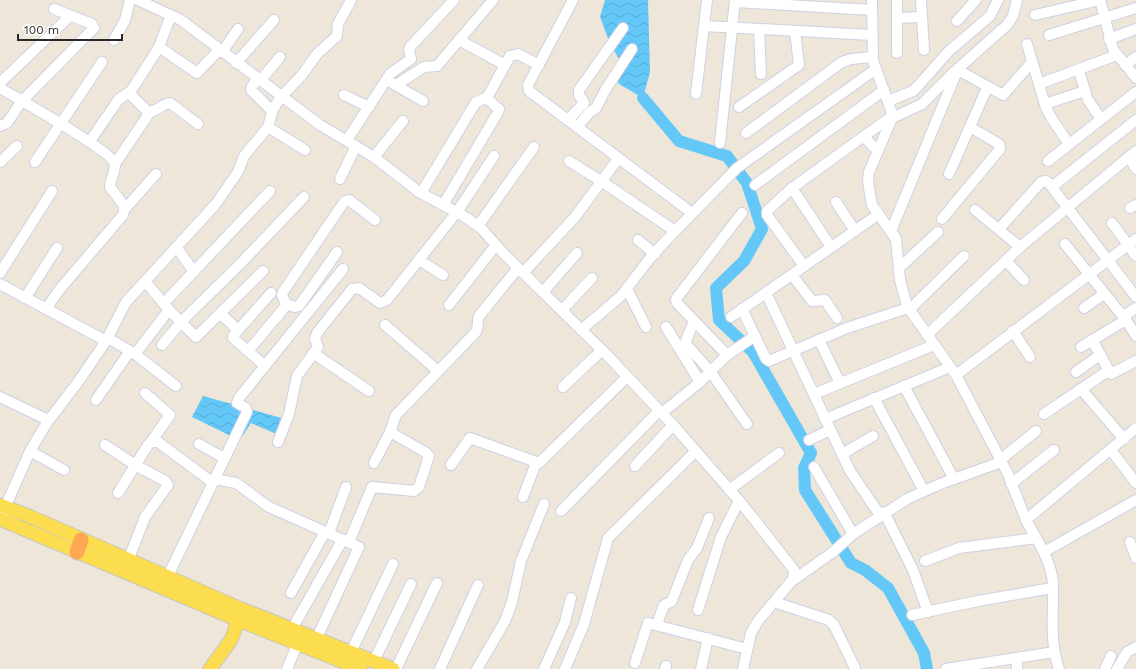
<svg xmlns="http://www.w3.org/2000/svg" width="1136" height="669" font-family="'Work Sans',sans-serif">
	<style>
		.water { fill: url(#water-waves) }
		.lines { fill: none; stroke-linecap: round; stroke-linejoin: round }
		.river { stroke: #63c8f8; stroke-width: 12 }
		.minor-casing { stroke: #cfd1e4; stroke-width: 12 }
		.major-casing { stroke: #c7c7c7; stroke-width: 15 }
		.highway-casing { stroke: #c7c7c7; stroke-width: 17 }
		.minor { stroke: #fff; stroke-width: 10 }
		.major { stroke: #fcdd4f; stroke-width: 13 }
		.highway { stroke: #ffa752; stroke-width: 15 }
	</style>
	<defs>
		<pattern id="water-waves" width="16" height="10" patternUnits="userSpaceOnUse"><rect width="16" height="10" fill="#63c8f8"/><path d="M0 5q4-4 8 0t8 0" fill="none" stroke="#56acd5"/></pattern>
	</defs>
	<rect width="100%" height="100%" fill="#ede6d9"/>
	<g class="water">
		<path d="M605,0h43l2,72 -7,26 -24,-14 -6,-11 6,-14 -10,-18 -9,-24z"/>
		<path d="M203,396l82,23 1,14h-12l-23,-10 -8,12 -10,2 -41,-20z"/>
	</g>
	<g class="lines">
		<path class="river" d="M643,98l36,43 48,15 20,27 15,46 -18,32 -28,27 3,32 34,32 58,101 -7,15 1,22 46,73 14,7 23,18 36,65 3,16"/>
		<defs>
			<g id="minor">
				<path d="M138,0l43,20 139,105 54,32 45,35 43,23 19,13 22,25 103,101 68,72 68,78 52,66 -1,9 -35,42 -7,12 -8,36"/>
				<path d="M573,0l-45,85 1,6 163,122"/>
				<path d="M872,0l1,61 19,52v5l-23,54 -1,10 4,23 24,34 4,41 7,26 49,69 52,99 18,46"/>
				<path d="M897,0v53"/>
				<path d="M921,0l3,50"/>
				<path d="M1100,0l13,49 23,29"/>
				<path d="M735,2l137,8"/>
				<path d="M1035,15l65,-15"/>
				<path d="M897,18l23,-1"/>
				<path d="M957,21l19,-21"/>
				<path d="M704,26l168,9"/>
				<path d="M759,29l2,45"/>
				<path d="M1049,35l87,-27"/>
				<path d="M1109,39l27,-10"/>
				<path d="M114,40l11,-20 5,-20"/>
				<path d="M459,40l46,25"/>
				<path d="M1027,44l19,64 6,11 17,25"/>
				<path d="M159,47l38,26 22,-23"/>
				<path d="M222,52l16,-23"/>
				<path d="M236,63l38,-43"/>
				<path d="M1125,65l11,-8"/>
				<path d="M958,70l45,25 29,-33"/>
				<path d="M1079,71l9,29 13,19"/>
				<path d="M258,79l-6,7 -1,4 21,21"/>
				<path d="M260,81l20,-24"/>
				<path d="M0,83l70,-67"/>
				<path d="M392,83l31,18"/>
				<path d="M1039,84l78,-29"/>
				<path d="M396,85l28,-18 13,-1 56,-66"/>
				<path d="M0,88c18,11 108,61 114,74 3,7 -4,17 -4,25l15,20 -2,8 -63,74 -14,20"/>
				<path d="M129,93l18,18c10,2 14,-7 23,-8l28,21"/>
				<path d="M696,94l11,-94"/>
				<path d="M344,95l25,12"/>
				<path d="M888,101l25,-10 5,-5 31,-35 41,-35 8,-16"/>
				<path d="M1045,104l40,-13"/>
				<path d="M739,107l60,-42 -4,-34"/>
				<path d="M892,118l30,-14 31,-31 54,-48 6,-9 4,-16"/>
				<path d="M568,120l16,-17 -5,-8v-5l44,-62"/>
				<path d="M0,126l7,-3 15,-22 72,-73 -2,-4 -38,-15"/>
				<path d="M268,127l37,23"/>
				<path d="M577,127l13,-15 6,-4 10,-19 26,-40"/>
				<path d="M746,133l96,-71 9,-3 21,-2"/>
				<path d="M864,137l14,14"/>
				<path d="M347,140l43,-66 21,-15 -2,-9 1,-3 44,-47"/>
				<path d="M90,141l29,-42 12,-8 28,-44 12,-32"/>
				<path d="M720,143l15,-143"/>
				<path d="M374,157l29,-36"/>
				<path d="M1129,157l7,12"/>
				<path d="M569,161l32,20 74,50"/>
				<path d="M1048,161l88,-69"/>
				<path d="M0,162l17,-16"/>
				<path d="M35,162l67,-100"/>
				<path d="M115,164l35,-52"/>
				<path d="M949,174l38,-86"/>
				<path d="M340,179l16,-33"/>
				<path d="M755,185l129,-95"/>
				<path d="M1051,186l85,111"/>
				<path d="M792,188l39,59"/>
				<path d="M421,193l55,-91 10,-4 2,-2 22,-40 8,-2 21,11"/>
				<path d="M836,202l19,29"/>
				<path d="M443,205l54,-91 2,-5 -13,-11"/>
				<path d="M1130,208l6,-3"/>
				<path d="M124,210l32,-36"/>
				<path d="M975,210l45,37"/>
				<path d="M942,219l58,-70 -1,-5 -29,-17"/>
				<path d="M1112,223l24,33"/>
				<path d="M478,226l56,-79"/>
				<path d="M999,229l42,-47 5,-1 7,5 83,-66"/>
				<path d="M891,231l66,-160"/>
				<path d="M638,240l17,14"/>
				<path d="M1065,244l60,75"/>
				<path d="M177,248l17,24"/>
				<path d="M419,260l24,15"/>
				<path d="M1006,261l18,19"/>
				<path d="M804,266l-37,-51v-4l25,-23 100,-72"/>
				<path d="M899,268l39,-36"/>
				<path d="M0,273l52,-82"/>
				<path d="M523,273l52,-56 43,-58"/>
				<path d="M792,275l20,26 13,-1 12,18"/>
				<path d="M145,281l24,29 27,27 67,-66"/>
				<path d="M0,284l106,57"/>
				<path d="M627,289l19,38"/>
				<path d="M543,292l34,-39"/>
				<path d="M766,293l84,178 30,44"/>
				<path d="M25,298l32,-50"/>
				<path d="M164,303l106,-112"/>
				<path d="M286,304l9,3 4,-1 38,-54"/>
				<path d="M449,305l47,-60"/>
				<path d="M1084,308l20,-14"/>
				<path d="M742,309l24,50 3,2 78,-33 61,-20"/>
				<path d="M910,309l54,-53"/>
				<path d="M562,310l30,-32"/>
				<path d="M221,314l16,15"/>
				<path d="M731,317l148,-103"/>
				<path d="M694,321l-9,22 25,28 37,53"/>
				<path d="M1124,321l4,-8 8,-5"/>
				<path d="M385,325l53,46"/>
				<path d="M666,327l34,55"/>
				<path d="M581,330l40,-34 30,-39 24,-26 62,-63 139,-99"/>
				<path d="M1013,331l17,26"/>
				<path d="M927,335l93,-88 116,-96"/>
				<path d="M108,338l27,16 41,32"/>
				<path d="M819,340l21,43"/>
				<path d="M1092,340l19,34 25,-13"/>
				<path d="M162,345l19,-23 60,-59 63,-66"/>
				<path d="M1081,347l43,-26 4,2 8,13"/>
				<path d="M248,351l37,-44 1,-3 -4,-9 1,-3 61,-90 5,-2 26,20"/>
				<path d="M313,353l56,38"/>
				<path d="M135,354l34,-44"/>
				<path d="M727,355l-50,-52 -1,-4 66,-86"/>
				<path d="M265,366l-32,-28v-2l38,-43"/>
				<path d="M1076,372l24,-17"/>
				<path d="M956,375l180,-136"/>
				<path d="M904,386l50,93"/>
				<path d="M563,387l39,-37"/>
				<path d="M1081,389l43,50"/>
				<path d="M145,393l25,22 -19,27"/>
				<path d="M814,394l120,-49"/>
				<path d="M0,397l48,23"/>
				<path d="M874,398l50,93"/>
				<path d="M96,400l34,-49"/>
				<path d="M662,413l38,-31 27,-27 28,-19"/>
				<path d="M1044,414l64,-43"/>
				<path d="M825,419l125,-52"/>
				<path d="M809,440l21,-10"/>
				<path d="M278,442l11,-28 8,-38 21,-29 -3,-8 2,-6 35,-44 7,-1 21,15 7,-3 70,-88 37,-56"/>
				<path d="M199,444l25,14"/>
				<path d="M105,445l30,20 30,16 3,4 -23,32 -17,44"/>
				<path d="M1111,450l25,33"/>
				<path d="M30,451l34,19"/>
				<path d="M842,454l31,-18"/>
				<path d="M1000,460l36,-29"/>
				<path d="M374,463l16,-31 6,-17 79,-82c5,-5 1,-11 4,-17l39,-48"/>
				<path d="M451,465l19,-27 69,25 88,-86"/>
				<path d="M635,466l38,-41"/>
				<path d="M814,467l39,67"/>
				<path d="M214,479l22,4 33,24 90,40 -45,97"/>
				<path d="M1011,484l43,-34"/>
				<path d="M729,490l50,-37"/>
				<path d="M118,493l30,-48 3,-3h7l54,40"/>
				<path d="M523,497l13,-34"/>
				<path d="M561,511l98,-100"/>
				<path d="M884,512l29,58 15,42"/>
				<path d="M0,519l30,-68 16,-27 32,-42 28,-41 20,-39 89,-97 23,-33 6,-16 24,-29 5,-18 8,-12 21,-22 15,-21 20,-18 1,-12 13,-24"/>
				<path d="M329,533l17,-46"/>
				<path d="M349,542l23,-55 42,4 5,-4 10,-31 -4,-4 -35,-20"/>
				<path d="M1130,542l6,16"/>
				<path d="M1044,552l92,-52"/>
				<path d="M925,561l34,-13 77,-10"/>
				<path d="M167,578l80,-166 -1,-4 -9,-5 2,-5 104,-129"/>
				<path d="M792,581l41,-29 20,-18 54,-35 33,-15 61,-22"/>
				<path d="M291,593l34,-61"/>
				<path d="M774,602l55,18 5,5 21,43"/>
				<path d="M698,610l23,-73 18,-36"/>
				<path d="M912,615l66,-14 74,-13"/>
				<path d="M657,624l7,-19 7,-3 2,-4 15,-38 9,-12 12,-30"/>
				<path d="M292,629l51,-90"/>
				<path d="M351,652l42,-88"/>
				<path d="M374,661l37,-77"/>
				<path d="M635,663l13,-40 99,26"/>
				<path d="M287,669l13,-31"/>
				<path d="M396,669l41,-86"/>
				<path d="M440,669l38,-84"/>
				<path d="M477,669l28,-48 7,-19 9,-41 23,-57"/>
				<path d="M544,669l21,-47 6,-24"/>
				<path d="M565,669l19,-45 24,-86 88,-87"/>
				<path d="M665,669l1,-3"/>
				<path d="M701,669l7,-31"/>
				<path d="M946,669l108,-17"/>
				<path d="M1017,669v-11"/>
				<path d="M1059,669c-10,-29 -5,-57 -6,-86 -2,-23 -16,-43 -27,-63l110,-92"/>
				<path d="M1105,669l6,-13"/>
				<path d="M1117,669l10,-17 9,-5"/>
			</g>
			<g id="major">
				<path d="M0,505l29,11 210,92 154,61"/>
				<path d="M0,519l236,100 125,50"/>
				<path d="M210,669l21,-29 4,-10 3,-18"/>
			</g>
			<path id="highway" d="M77,552l4,-12"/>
		</defs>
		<use href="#minor" class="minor-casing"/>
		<use href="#major" class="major-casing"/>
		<use href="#highway" class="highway-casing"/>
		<use href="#minor" class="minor"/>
		<use href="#major" class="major"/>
		<use href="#highway" class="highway"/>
	</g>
	<path d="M18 34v6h104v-6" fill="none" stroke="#292929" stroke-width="2"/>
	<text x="24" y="34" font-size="12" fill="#292929" stroke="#ffffff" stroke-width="3" paint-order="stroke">100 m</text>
</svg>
